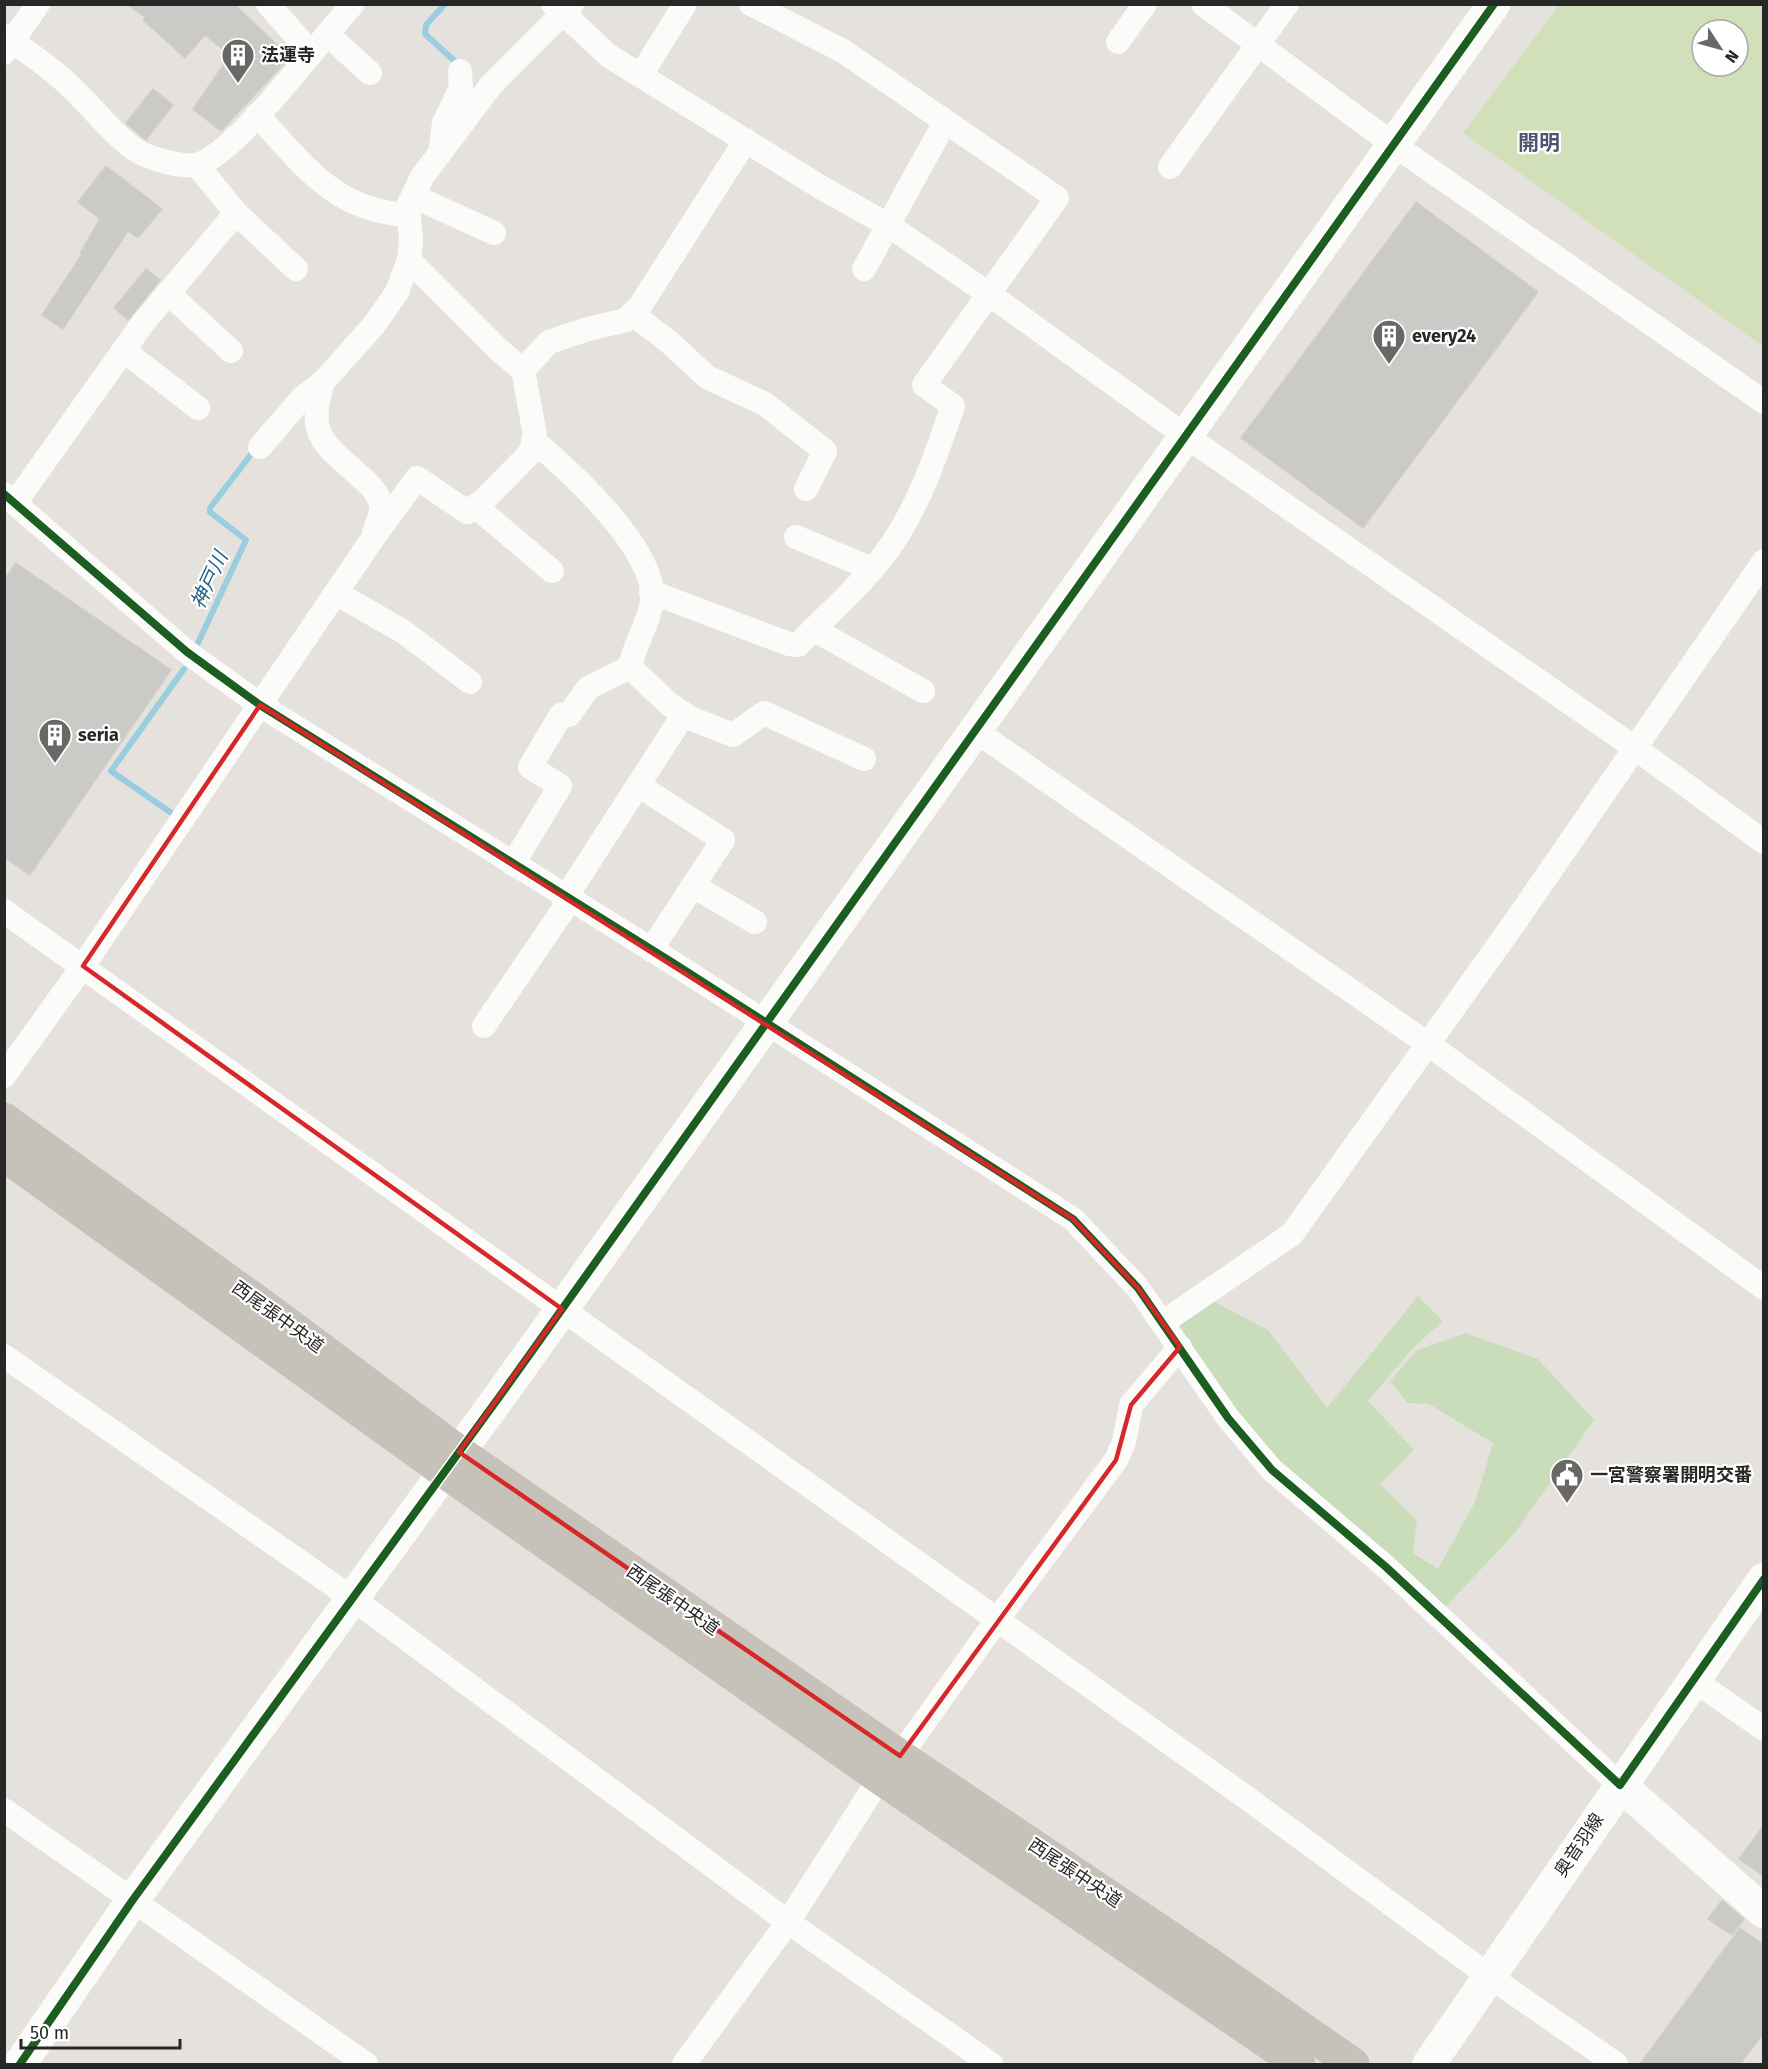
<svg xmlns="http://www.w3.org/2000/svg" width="1768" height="2069" font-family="'Fira Sans','Noto Sans JP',sans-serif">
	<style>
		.green { fill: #c9ddba }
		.pitch { fill: #d2e0b9; fill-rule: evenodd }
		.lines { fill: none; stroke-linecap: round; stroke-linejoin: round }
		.stream { stroke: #99cddf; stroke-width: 6 }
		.building { fill: #cccac7; stroke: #d0ceca; stroke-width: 1.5 }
		.street { stroke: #fbfbfa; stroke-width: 24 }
		.secondary { stroke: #fbfbfa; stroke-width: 33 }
		.primary { stroke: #c6c2b9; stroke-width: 33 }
		.cycleway-casing { stroke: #fff; stroke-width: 11 }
		.cycleway { stroke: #1b5e20; stroke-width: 8 }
		.marked { fill: none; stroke: #d62828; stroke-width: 4.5; stroke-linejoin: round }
		.labels { text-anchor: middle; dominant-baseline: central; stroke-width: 4.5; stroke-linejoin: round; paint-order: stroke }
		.poi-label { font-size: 18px; font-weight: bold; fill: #272727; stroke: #fff; text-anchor: start }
		.street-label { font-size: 18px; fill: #272727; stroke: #fff }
		.water-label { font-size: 20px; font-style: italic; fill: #1c6387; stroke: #fff }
		.quarter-label { font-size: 21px; font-weight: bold; fill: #4e5472; stroke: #fff }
	</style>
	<rect width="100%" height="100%" fill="#e5e2de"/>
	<path class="green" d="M1203,1296l65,34 59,78 91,-112 25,25 -29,26 -46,54 46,49 -34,34 37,37 -4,32 25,16 37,-67 18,-59 -64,-39 -22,-1 -17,-22 27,-31 49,-17 72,26 56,61 -80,114 -76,81 -166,-145 -110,-147z"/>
	<path class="pitch" d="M1560,4l203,1v341l-300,-213zM1702,30h36v36h-36z"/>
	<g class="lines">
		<g class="stream">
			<path d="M445,4l-19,21 -1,9 34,31"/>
			<path d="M198,643l48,-103 -36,-28v-4l42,-55"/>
			<path d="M170,812l-59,-41 73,-102"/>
		</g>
	</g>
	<g class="building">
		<path d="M127,4h107l56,53 -69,74 -28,-22 37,-54 -25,-20 -20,23 -42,-38 2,-3z"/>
		<path d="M153,89l20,16 -27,35 -20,-17z"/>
		<path d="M106,166l56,43 -24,29 -10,-7 -65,98 -21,-14 40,-61 -2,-1 20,-34 -22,-17z"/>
		<path d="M1416,202l122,90 -175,236 -122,-90z"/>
		<path d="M146,269l14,11 -32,40 -14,-12z"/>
		<path d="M16,563l155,107 -141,205 -26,-18v-277z"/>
		<path d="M1764,1825v51l-25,-17z"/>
		<path d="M1722,1900l22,19 -12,16 -24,-16z"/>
		<path d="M1740,1928l24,17v88l-24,31h-100z"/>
	</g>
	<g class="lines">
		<g class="street">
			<path d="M268,4l43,49"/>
			<path d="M553,4l56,52 213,132 66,37 101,69 198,143 448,311 129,94"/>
			<path d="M1203,4l191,141 370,257"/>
			<path d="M327,34l43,39"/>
			<path d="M4,36c26,17 54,37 75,59 19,19 34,39 55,54 13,9 50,20 65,15 39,-13 122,-125 154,-160"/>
			<path d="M1118,42l27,-38"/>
			<path d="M4,53l34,-49"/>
			<path d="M641,75l44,-71"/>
			<path d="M257,115c47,50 77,96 152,100"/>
			<path d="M441,146l3,-23 17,-36 -1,-16"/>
			<path d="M197,165l39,48 60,56"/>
			<path d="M1170,167l117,-163"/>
			<path d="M413,196l81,37"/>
			<path d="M409,260l91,91 23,19"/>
			<path d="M864,269l81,-147"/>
			<path d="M168,293l63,58"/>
			<path d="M632,314l36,27 39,36 58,27 60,47 -19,38"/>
			<path d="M123,350l75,58"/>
			<path d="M323,382c-18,55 3,63 40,97 8,7 17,16 18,27 1,7 -5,20 -7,27"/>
			<path d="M533,440c37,31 126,112 119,162 -4,23 -18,43 -22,65l39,37 21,14 43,17 31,-22 100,46"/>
			<path d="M260,447l43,-50 20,-15 51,-57 23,-33 12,-32 2,-20 -3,-34 14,-29 69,-92 81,-81"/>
			<path d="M4,494l183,158 73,53 413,258 400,256 65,69 90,130 44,52 114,97 234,218"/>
			<path d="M15,503l128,-180 93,-110"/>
			<path d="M475,506l77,65"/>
			<path d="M796,537l76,32"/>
			<path d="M651,592l138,52 9,1c28,-30 61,-57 86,-90 33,-43 51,-97 69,-149l-29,-21 133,-187 -214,-147 -92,-47"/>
			<path d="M336,593l68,39 66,50"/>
			<path d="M813,629l110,62"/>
			<path d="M974,730l454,314 336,244"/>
			<path d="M638,785l85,55 -72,110"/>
			<path d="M513,864l47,-78 -30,-19 31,-52h8l19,-27 42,-21"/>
			<path d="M693,886l62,36"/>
			<path d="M4,911l1236,882 249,183 127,88"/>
			<path d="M484,1026l79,-116 3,-13 118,-183"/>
			<path d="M4,1076l79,-110 290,-428 44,-60 50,34 16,-11 48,-49 4,-17 -12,-65 26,-28 39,-13 38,-9 14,-14 106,-166"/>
			<path d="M1162,1323l130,-89 223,-312 249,-361"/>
			<path d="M4,1356l348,242 436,324 203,142"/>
			<path d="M1692,1679l72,50"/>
			<path d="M900,1756l97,-136 119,-160 8,-18 7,-37 49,-58"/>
			<path d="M4,1810l362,254"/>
			<path d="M684,2064l104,-142 92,-144"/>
		</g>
		<g class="secondary">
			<path d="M1620,1785l144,127"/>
			<path d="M20,2064l112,-163 373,-512 989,-1385"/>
			<path d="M1429,2064l335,-485"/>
		</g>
		<g class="primary">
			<path d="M4,1119l265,191 190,142 441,304 311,209 142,99"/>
			<path d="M4,1155l441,317 435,306 419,286"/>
		</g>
		<defs>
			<g id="cycleway">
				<path d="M4,494l183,158 73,53 413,258 400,256 65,69 90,130 44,52 114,97 234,218 144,-206"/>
				<path d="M20,2064l112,-163 373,-512 989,-1385"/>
			</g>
		</defs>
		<use href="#cycleway" class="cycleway-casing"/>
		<use href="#cycleway" class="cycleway"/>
	</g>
	<path class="marked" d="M260,705l813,514 65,69 42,59 -49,58 -15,55 -216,296 -441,-304 103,-143 -479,-343z"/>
	<defs>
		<symbol id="building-pin" viewBox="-11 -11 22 30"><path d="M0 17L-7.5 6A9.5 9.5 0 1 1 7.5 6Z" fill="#6a6867" stroke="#fff"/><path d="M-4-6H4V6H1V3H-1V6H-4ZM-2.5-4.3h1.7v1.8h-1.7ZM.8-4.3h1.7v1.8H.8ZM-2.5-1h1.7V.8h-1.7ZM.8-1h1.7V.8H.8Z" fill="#fff"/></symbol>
		<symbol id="civic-pin" viewBox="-11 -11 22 30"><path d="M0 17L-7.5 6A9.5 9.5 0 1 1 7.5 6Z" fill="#6a6867" stroke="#fff"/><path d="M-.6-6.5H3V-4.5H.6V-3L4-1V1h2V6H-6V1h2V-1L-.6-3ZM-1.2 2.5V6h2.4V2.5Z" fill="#fff"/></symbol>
	</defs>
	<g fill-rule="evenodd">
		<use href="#building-pin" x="219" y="36" width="38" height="52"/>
		<use href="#building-pin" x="1370" y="317" width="38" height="52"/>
		<use href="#building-pin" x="36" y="716" width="38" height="52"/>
		<use href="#civic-pin" x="1548" y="1456" width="38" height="52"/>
	</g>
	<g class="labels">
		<g class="poi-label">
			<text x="261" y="55">法運寺</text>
			<text x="1412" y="336">every24</text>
			<text x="78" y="735">seria</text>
			<text x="1590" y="1475">一宮警察署開明交番</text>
		</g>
		<g class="street-label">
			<text transform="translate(278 1317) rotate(36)">西尾張中央道</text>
			<text transform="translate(673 1600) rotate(35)">西尾張中央道</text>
			<text transform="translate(1579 1845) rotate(-56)">奥音羽線</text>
			<text transform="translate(1075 1873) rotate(34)">西尾張中央道</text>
		</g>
		<g class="water-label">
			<text transform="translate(209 580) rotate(-65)">神戸川</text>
		</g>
		<g class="quarter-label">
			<text x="1539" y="143">開明</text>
		</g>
	</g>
	<rect width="1768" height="2069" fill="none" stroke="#272727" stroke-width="12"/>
	<g transform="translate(1720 48) rotate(126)"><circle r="28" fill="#ffffff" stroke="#a9a9a9" stroke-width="1.5"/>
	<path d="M0-4.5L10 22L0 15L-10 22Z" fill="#6a6867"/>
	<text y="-9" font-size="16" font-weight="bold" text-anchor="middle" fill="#272727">N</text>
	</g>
	<path d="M21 2039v9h159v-9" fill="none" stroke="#272727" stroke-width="3"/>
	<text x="30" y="2039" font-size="18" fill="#272727" stroke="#ffffff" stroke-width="4.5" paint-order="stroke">50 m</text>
</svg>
